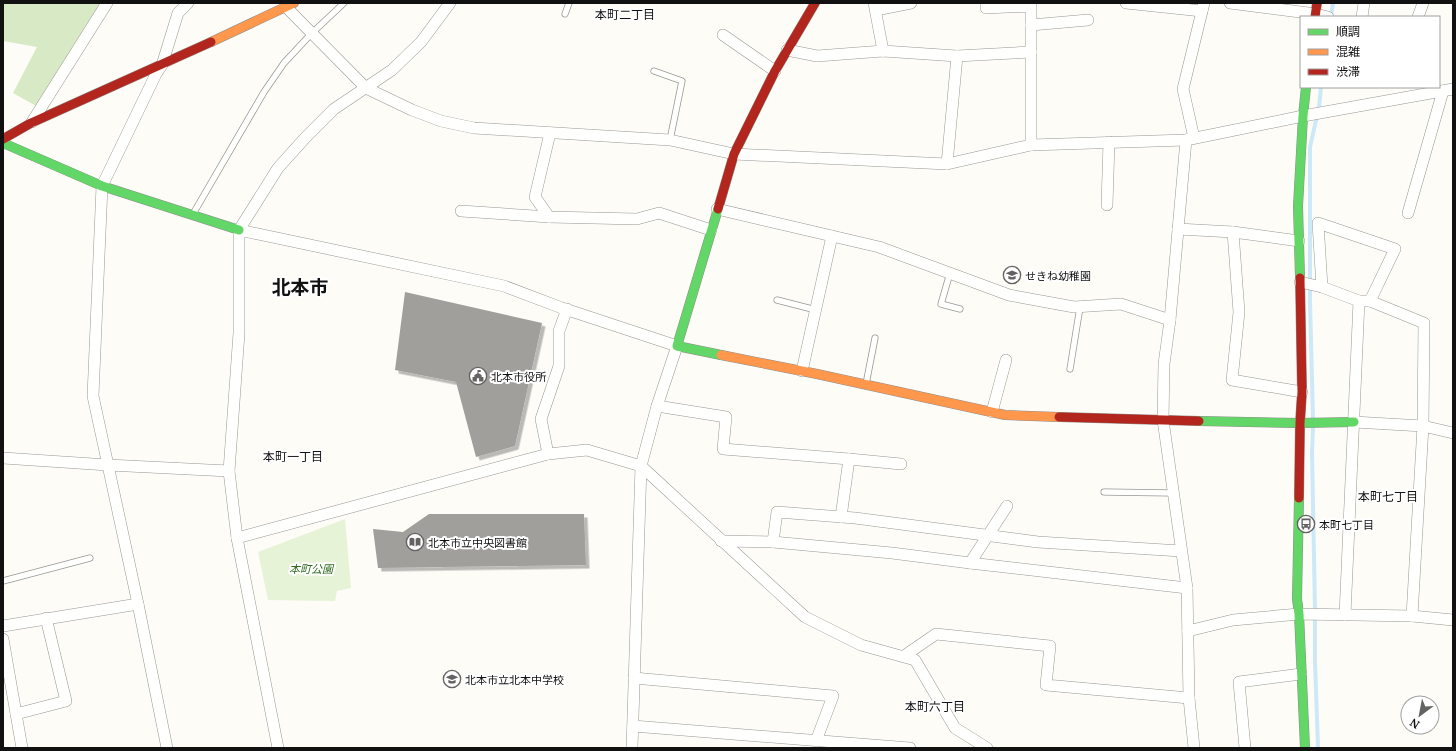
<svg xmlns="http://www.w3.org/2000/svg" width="1456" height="751" font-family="'Noto Serif','Noto Sans JP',serif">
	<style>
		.green { fill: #e7f3d7 }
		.forest { fill: #d8eac5 }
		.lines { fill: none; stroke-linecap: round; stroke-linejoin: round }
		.stream { stroke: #cde8f7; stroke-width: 4 }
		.building { fill: #a19f9c; filter: url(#shadow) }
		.lane-casing { stroke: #979795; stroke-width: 7 }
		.street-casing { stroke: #979795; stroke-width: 12 }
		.fast-casing { stroke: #8e8d8b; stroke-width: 10 }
		.slow-casing { stroke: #8e8d8b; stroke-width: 10 }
		.jam-casing { stroke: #8e8d8b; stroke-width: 10 }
		.lane { stroke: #fffffe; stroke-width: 5.5 }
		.street { stroke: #fffffe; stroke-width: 11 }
		.fast { stroke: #63d668; stroke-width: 9 }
		.slow { stroke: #ff974d; stroke-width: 9 }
		.jam { stroke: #b3261e; stroke-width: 9 }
		.labels { text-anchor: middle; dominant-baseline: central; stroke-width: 4; stroke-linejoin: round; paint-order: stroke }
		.poi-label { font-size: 11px; fill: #111; stroke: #fff; text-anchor: start }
		.park-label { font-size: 11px; font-style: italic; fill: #2f6b1f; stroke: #fff }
		.neighbourhood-label { font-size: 12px; fill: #111; stroke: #fff }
		.town-label { font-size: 19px; font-weight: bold; fill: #111; stroke: #fff }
	</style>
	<defs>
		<filter id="shadow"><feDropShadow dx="3.5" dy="3.5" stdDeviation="0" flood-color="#0004"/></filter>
	</defs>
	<rect width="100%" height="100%" fill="#fdfcf7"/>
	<path class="green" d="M345,519l6,69 -14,3 -2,10 -67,-1 -10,-48z"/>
	<path class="forest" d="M3,3h96l3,2 -57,106 -32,-18 24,-46 -34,-6z"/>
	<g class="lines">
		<g class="stream">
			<path d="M1331,17l2,-14"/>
			<path d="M1313,420l-3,-119v-154l9,-40 2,-20"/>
			<path d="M1313,427l-1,25 3,158v51l3,87"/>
		</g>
	</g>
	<g class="building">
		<path d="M405,292l137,31 -27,123 -39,11 -20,-75 -61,-12z"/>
		<path d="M429,514h155l2,51 -208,3 -5,-39 30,3z"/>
	</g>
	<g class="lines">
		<defs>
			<g id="lane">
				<path d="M565,14l4,-11"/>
				<path d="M654,71l28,10 -12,59"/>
				<path d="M193,214l71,-122 20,-29 28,-30 32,-30"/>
				<path d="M950,273l-9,31 19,5"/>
				<path d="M777,300l39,10"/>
				<path d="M1070,369l10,-62"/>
				<path d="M866,384l9,-46"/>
				<path d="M1104,492l69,1"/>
				<path d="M3,581l87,-23"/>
			</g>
			<g id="street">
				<path d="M874,3l9,48"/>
				<path d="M986,3v5l45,-2v139"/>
				<path d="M1126,3l76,8"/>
				<path d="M1230,3l86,11 12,3"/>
				<path d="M286,7l80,81 46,22 29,11 33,7 196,12 64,14 213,10 84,-19 155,-5 117,-24 150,-27"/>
				<path d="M876,10l35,-7"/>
				<path d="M1362,17l2,-14"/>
				<path d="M1418,17l5,-14"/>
				<path d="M1031,25l57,-5"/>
				<path d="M723,35l52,36"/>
				<path d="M787,50l30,6 66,-5 74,5 74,-4"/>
				<path d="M32,122l75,-119"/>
				<path d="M1194,138l-11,-49 21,-86"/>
				<path d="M1186,140l-16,180 -6,44 -1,56 24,168 2,110 5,50"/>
				<path d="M947,164l10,-108"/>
				<path d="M1107,205l2,-63"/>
				<path d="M717,209l162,38 130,48 65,12 47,-3 49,16"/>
				<path d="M461,211l88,6 88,2 22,-6 52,17"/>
				<path d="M1408,213l35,-122"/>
				<path d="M549,217l-14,-20 15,-64"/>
				<path d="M1178,229l55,3 66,9"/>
				<path d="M239,230l265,56 58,22 115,38 -20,60 -16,60 -9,282"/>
				<path d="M1233,232l6,80 -7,68 70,12"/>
				<path d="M1300,282l22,5 37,14h11l54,22 -1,103 -11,190"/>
				<path d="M1322,287l-4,-64 77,26 -25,52"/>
				<path d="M802,371l30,-135"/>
				<path d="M657,406l69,11 -3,32 126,10"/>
				<path d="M992,412l14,-52"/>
				<path d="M1354,422l69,4 30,7"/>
				<path d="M548,454l-7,-35 18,-53v-35l8,-22"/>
				<path d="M3,458l105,7 121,6"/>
				<path d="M841,517l8,-58 52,5"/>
				<path d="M237,538l311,-84 39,-4 54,16 164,151 56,28 54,15 40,68 32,20"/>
				<path d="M721,541l52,1 119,11 78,10 217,25"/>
				<path d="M773,542l4,-30 78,6 183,24 143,9"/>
				<path d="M970,563l37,-57"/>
				<path d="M1345,615l14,-314"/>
				<path d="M3,626l135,-22"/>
				<path d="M1188,631l45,-11 66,-6 113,2 41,4"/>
				<path d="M3,639l19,109"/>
				<path d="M904,656l32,-22 114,12 -4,39 143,13"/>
				<path d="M634,678l199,18 -17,45"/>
				<path d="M16,714l50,-13 -20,-83"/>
				<path d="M633,726l277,22"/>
				<path d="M167,748l-29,-144 -45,-208 9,-210 54,-112 6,-9 16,-52 10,-10"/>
				<path d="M278,748l-41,-210 -8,-67 10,-138v-103l39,-62 27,-30 29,-29 58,-39 29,-28 29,-39"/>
				<path d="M1245,748l-6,-66 62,-8"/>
			</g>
			<g id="fast">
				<path d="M3,143l99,43 137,44"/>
				<path d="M718,209l-41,137 44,9"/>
				<path d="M1300,278l-2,-72 5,-90 3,-29"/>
				<path d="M1199,421l101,2 54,-1"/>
				<path d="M1299,498l-2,101 2,15 6,134"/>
			</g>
			<g id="slow">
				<path d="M211,42l83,-39"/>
				<path d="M721,355l96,19 188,41 54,2"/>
			</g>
			<g id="jam">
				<path d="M1315,17l2,-14"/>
				<path d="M3,139l28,-16 180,-81"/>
				<path d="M718,209l16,-55 41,-83 40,-68"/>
				<path d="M1059,417l140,4"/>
				<path d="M1299,498l1,-75 2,-31 -2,-114"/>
			</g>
		</defs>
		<use href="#lane" class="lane-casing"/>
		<use href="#street" class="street-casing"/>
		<use href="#fast" class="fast-casing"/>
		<use href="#slow" class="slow-casing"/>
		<use href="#jam" class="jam-casing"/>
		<use href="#lane" class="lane"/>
		<use href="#street" class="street"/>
		<use href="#fast" class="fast"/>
		<use href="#slow" class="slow"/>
		<use href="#jam" class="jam"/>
	</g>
	<defs>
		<symbol id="school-ring" viewBox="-11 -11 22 22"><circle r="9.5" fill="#fff" stroke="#646362" stroke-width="1.5"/><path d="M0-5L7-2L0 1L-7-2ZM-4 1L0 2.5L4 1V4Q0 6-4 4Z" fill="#646362"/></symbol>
		<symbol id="civic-ring" viewBox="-11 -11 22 22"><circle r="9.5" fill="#fff" stroke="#646362" stroke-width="1.5"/><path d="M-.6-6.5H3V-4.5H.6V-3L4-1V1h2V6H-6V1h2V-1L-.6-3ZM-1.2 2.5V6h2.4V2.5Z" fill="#646362"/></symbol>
		<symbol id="bus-ring" viewBox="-11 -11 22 22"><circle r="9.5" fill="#fff" stroke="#646362" stroke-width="1.5"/><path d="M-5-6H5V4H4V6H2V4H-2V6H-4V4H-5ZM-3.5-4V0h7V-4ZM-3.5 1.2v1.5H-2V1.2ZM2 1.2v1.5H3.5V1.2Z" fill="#646362"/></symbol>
		<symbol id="library-ring" viewBox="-11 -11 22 22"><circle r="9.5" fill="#fff" stroke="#646362" stroke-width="1.5"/><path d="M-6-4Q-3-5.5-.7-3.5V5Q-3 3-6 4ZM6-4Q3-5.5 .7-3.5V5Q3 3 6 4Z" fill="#646362"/></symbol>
	</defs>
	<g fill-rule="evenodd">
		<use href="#school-ring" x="1002" y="265" width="20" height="20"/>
		<use href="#civic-ring" x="468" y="366" width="20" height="20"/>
		<use href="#bus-ring" x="1296" y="514" width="20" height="20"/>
		<use href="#library-ring" x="405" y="532" width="20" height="20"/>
		<use href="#school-ring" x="442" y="669" width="20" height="20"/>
	</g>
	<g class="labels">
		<g class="poi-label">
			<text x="1025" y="275">せきね幼稚園</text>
			<text x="491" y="376">北本市役所</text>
			<text x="1319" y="524">本町七丁目</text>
			<text x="428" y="542">北本市立中央図書館</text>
			<text x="465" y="679">北本市立北本中学校</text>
		</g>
		<g class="park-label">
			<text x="311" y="568">本町公園</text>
		</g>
		<g class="neighbourhood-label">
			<text x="625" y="14">本町二丁目</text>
			<text x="293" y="456">本町一丁目</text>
			<text x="1388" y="496">本町七丁目</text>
			<text x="935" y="706">本町六丁目</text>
		</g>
		<g class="town-label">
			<text x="300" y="287">北本市</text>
		</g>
	</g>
	<rect width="1456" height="751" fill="none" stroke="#111111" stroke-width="8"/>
	<rect x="1300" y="16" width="140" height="72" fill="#ffffff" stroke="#a0a0a0"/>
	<rect x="1308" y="29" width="20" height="6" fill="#63d668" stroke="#a0a0a0"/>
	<text x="1336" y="36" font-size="12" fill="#111111">順調</text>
	<rect x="1308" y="49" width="20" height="6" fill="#ff974d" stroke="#a0a0a0"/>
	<text x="1336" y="56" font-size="12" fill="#111111">混雑</text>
	<rect x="1308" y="69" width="20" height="6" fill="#b3261e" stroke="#a0a0a0"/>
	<text x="1336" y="76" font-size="12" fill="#111111">渋滞</text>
	<g transform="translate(1420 715) rotate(212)"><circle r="19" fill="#ffffff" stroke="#a0a0a0"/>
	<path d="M0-3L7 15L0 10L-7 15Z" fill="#646362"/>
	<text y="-6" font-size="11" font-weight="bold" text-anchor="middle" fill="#111111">N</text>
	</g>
</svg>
